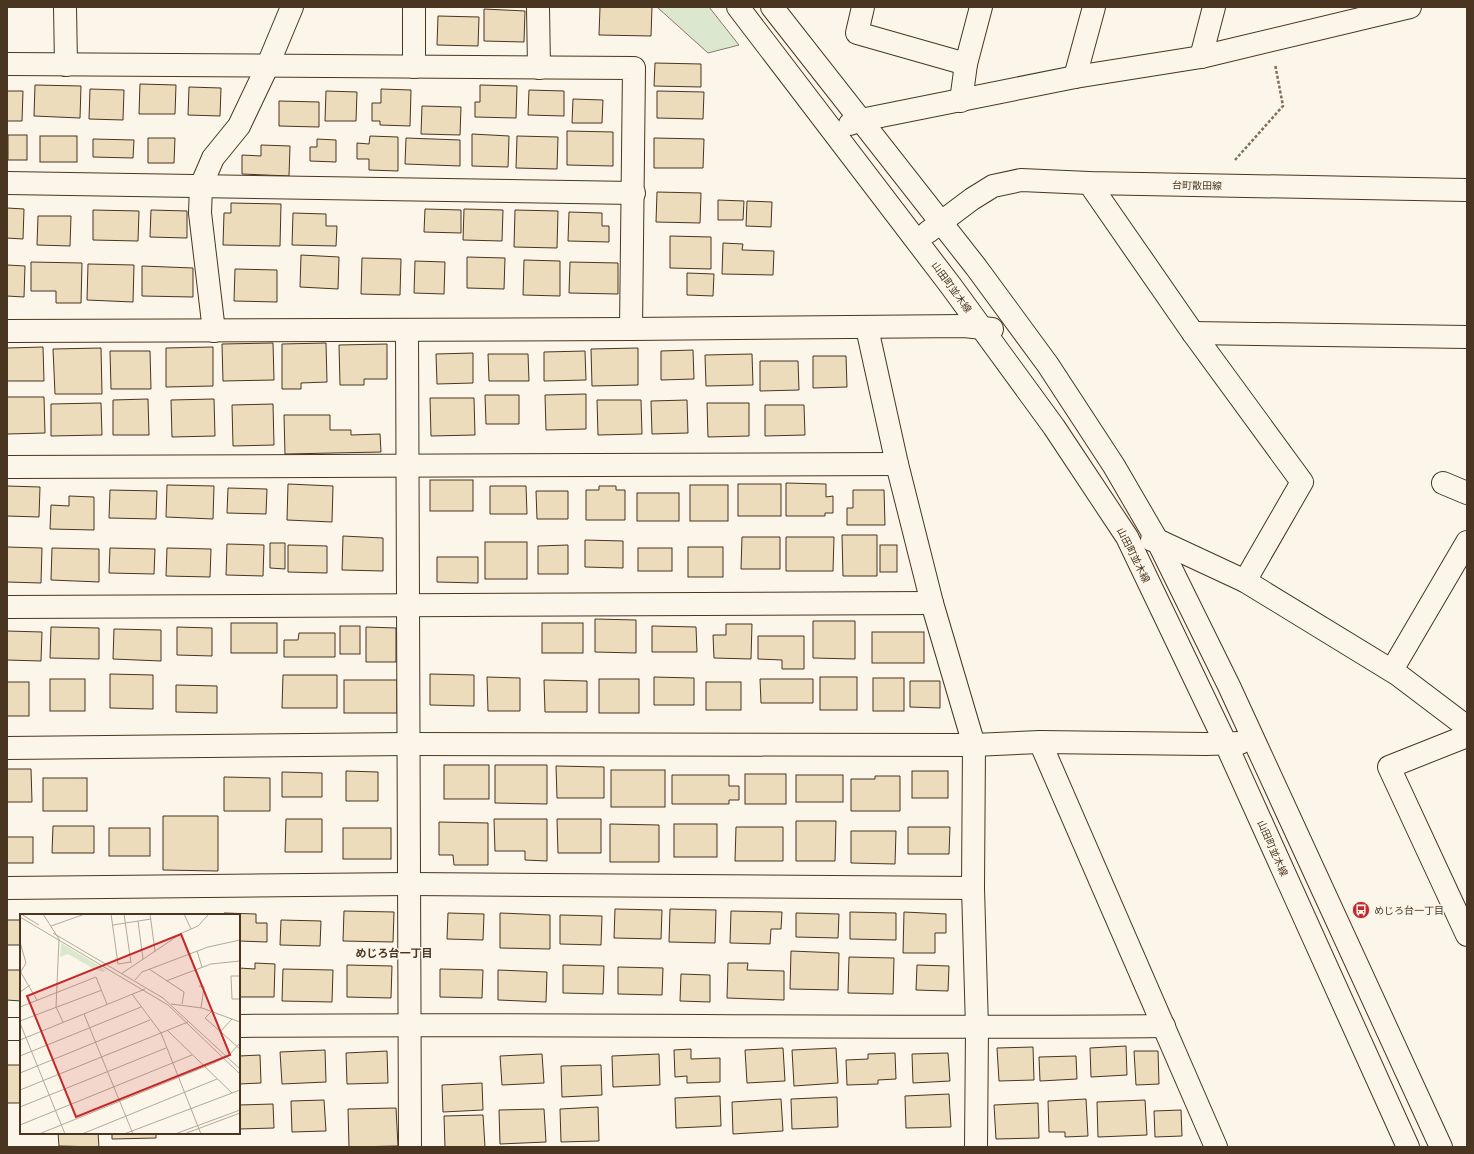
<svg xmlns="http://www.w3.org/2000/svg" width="1474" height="1154" viewBox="0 0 1474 1154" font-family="'Public Sans','Noto Sans JP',sans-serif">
<rect width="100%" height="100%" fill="#fbf6e9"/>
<path fill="#dce7d0" stroke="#887966" d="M657,7h52l30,38 -31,8z"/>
<g fill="#ecdcbc" stroke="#4a3520">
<path d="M600,7h52l-1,29 -52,-1z"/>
<path d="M484,9l41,2 -1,31 -40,-1z"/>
<path d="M438,16l41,1 -1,29 -41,-1z"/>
<path d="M655,63l46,1v23l-47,-1z"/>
<path d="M140,84l36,1 -1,29h-36z"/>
<path d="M35,85l46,1 -1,32 -46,-2z"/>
<path d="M480,85l37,1 -1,32 -41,-1v-15h5z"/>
<path d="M189,87l32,1 -1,28 -32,-1z"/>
<path d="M90,89l34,1 -1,30 -34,-1z"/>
<path d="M381,89l30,1 -1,36 -30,-1v-4h-8v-18h9z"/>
<path d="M529,90l35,1v25l-36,-1z"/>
<path d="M7,91h16l-1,30h-15z"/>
<path d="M326,91l31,1 -1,29h-31z"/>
<path d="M657,91l47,1 -1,27 -46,-1z"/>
<path d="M573,99l30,1 -1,23h-30z"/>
<path d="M279,101l40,1v25l-40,-1z"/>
<path d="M422,106l39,1 -1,28 -39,-1z"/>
<path d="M567,131l46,1v34l-46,-1z"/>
<path d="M472,134l37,2 -1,31 -36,-1z"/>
<rect x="8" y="135" width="19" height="25"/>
<rect x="40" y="136" width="37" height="26"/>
<path d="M370,136l28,1v34l-29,-1v-11h-12v-16l12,1z"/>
<path d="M517,136l41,1 -1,32 -41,-1z"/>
<path d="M148,138h27l-1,25h-26z"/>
<path d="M406,138l54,2v26l-55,-2z"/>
<path d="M654,138l50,1 -1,29h-49z"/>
<path d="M93,139l41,1 -1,18 -40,-1z"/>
<path d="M317,139l19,1v22l-26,-1v-14h7z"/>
<path d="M261,145l29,1 -1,30 -47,-2v-19l19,1z"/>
<path d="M657,192l44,1 -1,30 -44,-1z"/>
<path d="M718,200l26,1 -1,19h-25z"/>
<path d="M747,201l25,1 -1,25 -25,-1z"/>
<path d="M231,203l50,1 -1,42 -57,-1 1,-32h7z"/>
<path d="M7,208l17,1 -1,30 -16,-1z"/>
<path d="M425,209l36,1v23l-37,-1z"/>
<path d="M464,209l39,1 -1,31 -39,-1z"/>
<path d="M93,210l46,1 -1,30 -45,-1z"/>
<path d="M151,210l36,1v27l-37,-1z"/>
<path d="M515,210l43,1 -1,37 -43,-1z"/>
<path d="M569,212l33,1v13h7v16l-41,-1z"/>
<path d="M293,213l33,1v12h11l-1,20 -44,-1z"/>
<path d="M38,216h33l-1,30 -33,-1z"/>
<path d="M670,236l41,1v32l-41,-1z"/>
<path d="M723,243l20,1 -1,6 32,1 -1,24 -51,-1z"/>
<path d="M301,255l38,2 -1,32 -38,-2z"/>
<path d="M467,257l38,1 -1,31 -37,-1z"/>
<path d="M362,258l39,1 -1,36 -39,-1z"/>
<path d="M524,260l36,1v35l-37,-1z"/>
<path d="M415,261l30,1 -1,32 -30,-1z"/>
<path d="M31,262l51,1 -1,40h-25v-12h-25z"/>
<path d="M570,262l48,1v31l-49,-1z"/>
<path d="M88,264l46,1 -1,37 -46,-2z"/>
<path d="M7,265l18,1 -1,31 -17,-1z"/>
<path d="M142,266l51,2v29l-51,-1z"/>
<path d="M235,269l42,1v32l-43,-1z"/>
<path d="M687,273l27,1 -1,22 -26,-1z"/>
<path d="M273,343l1,37 -51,1 -1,-37z"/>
<path d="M326,343l1,39 -26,1v6h-19v-45z"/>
<path d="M387,344v35h-23v6h-24l-1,-40z"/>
<path d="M43,347l1,34h-37v-33z"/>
<path d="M213,347v39l-47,1v-39z"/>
<path d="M101,348l1,46h-47l-2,-45z"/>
<path d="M638,348v37l-46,1 -1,-37z"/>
<path d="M693,350l1,29 -33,1v-29z"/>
<path d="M110,351h40l1,38h-40z"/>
<path d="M585,351l1,29 -42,1v-29z"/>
<path d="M473,353v30l-36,1 -1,-30z"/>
<path d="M488,354h40l1,27h-40z"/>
<path d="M752,354l1,31 -47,1 -1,-31z"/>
<path d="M813,356h33l1,31 -34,1z"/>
<path d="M760,361h38l1,29 -39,1z"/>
<path d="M586,394v35l-40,1 -1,-35z"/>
<path d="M485,395h34v29h-33z"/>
<path d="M7,397h37l1,36 -38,1z"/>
<path d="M430,398h44l1,37 -44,1z"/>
<path d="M148,399l1,36h-36v-35z"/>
<path d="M214,399l1,37 -43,1 -1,-37z"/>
<path d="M597,400h44l1,34 -44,1z"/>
<path d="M687,400l1,33 -36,1 -1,-33z"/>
<path d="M101,403l1,32 -51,1v-32z"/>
<path d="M707,403h42v33l-41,1z"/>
<path d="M273,404l1,41 -41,1 -1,-41z"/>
<path d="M765,405h39l1,30 -40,1z"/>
<path d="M284,415h46v15h21v5l29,-1 1,18 -96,2z"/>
<rect x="430" y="480" width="43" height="31"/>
<path d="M786,483l40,1v13l7,-1v17h-8v3h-39z"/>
<path d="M288,484l45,2 -1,36 -45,-2z"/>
<rect x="738" y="484" width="43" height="32"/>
<path d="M167,485l47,1 -1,33 -47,-2z"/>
<rect x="690" y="485" width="38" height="36"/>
<path d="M7,486l33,1 -1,30 -32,-1z"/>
<path d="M490,486h36l1,28h-37z"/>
<path d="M599,486h17v4h9v30h-39v-30h13z"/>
<path d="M228,488l39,1 -1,25 -39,-1z"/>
<path d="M110,490l47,1 -1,28 -47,-1z"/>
<path d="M853,490h31l1,35h-38v-17h6z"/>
<path d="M536,491h32v28h-31z"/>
<rect x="637" y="493" width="42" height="28"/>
<path d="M69,496l25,1v33l-44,-1 1,-24 18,1z"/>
<path d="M842,535h35v41h-34z"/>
<path d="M343,536l40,2v33l-41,-1z"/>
<path d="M742,537h38v32h-39z"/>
<path d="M786,537h48l-1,34h-47z"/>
<path d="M585,540l38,1v27l-38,-1z"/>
<rect x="485" y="542" width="42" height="37"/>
<path d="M270,543h15v26l-15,-1z"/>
<path d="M227,544l37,1 -1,31 -37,-1z"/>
<path d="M288,545l39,1v27l-39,-1z"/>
<path d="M568,545v29h-30v-28z"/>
<rect x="880" y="545" width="17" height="27"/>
<path d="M7,547l35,1 -1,35 -34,-1z"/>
<rect x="688" y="547" width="35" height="30"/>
<path d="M52,548l47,1v33l-48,-2z"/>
<path d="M110,548l45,1 -1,25 -45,-1z"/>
<path d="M167,548l44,1 -1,28 -44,-1z"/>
<rect x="638" y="548" width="34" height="23"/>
<path d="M437,557h41v26l-41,-1z"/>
<path d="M595,619l41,1v33l-41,-1z"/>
<path d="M813,621h42v38l-42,-1z"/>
<rect x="231" y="623" width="46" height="30"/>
<rect x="542" y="623" width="41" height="30"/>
<path d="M726,624h26l-1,35 -37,-1 -1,-23h13z"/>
<rect x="340" y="626" width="20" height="28"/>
<path d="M652,626l44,1 1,25h-45z"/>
<path d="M51,627l48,1v31l-49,-1z"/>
<path d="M177,627l35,1v28l-35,-1z"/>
<path d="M366,627l30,1v34h-30z"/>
<path d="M114,629l47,1v31l-48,-2z"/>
<path d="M7,631l35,1 -1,29 -34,-1z"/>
<rect x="872" y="632" width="52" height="31"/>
<path d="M299,633h36v24h-51v-17h14z"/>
<path d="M758,636h46v33h-22v-9l-24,-1z"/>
<path d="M110,674l43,1v34l-43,-1z"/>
<path d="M430,674l44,1v31l-44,-1z"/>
<path d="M283,675h54v33h-55z"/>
<path d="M487,677l33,1v33h-32z"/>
<path d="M654,677l40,1v27h-40z"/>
<rect x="820" y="677" width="37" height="33"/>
<rect x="873" y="678" width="31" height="33"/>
<rect x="50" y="679" width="35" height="32"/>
<rect x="599" y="679" width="40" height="34"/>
<path d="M760,679h53v24h-52z"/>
<rect x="344" y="680" width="53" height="33"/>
<path d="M544,680l43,1v31h-42z"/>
<path d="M910,681h30v27l-30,-1z"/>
<rect x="7" y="682" width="22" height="34"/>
<rect x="706" y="682" width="35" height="28"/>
<path d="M176,685l41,1v27l-41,-1z"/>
<rect x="444" y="765" width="45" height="34"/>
<path d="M495,765h52v39l-52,-1z"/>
<path d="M556,766l48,1v31h-47z"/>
<path d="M7,769h24l1,33h-25z"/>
<rect x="611" y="770" width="54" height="37"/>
<path d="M346,771l32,1v29h-32z"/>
<rect x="912" y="771" width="36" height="27"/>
<path d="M282,772l40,1v24h-40z"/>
<rect x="745" y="774" width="41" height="30"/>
<path d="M672,775h57v11h10v14h-10v4h-57z"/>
<rect x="796" y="775" width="47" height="27"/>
<path d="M875,776h25v35h-49v-32h24z"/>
<path d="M224,777l46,1v33h-46z"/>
<rect x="43" y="778" width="44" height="33"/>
<path d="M163,816h55v55l-55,-1z"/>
<path d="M286,819h36v33h-37z"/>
<path d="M494,819h53v42l-22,-1v-9h-30z"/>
<path d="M557,819h44v34h-43z"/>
<path d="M796,821h40l-1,40h-39z"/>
<path d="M439,822l49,1v42h-34l-1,-10h-14z"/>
<path d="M610,824l49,1v37h-49z"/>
<rect x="674" y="824" width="43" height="33"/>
<path d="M53,826h41v27h-42z"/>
<path d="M736,827h47v34h-48z"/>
<path d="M908,827h42l-1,27h-41z"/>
<rect x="109" y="828" width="41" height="28"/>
<rect x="343" y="828" width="48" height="31"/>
<path d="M851,831h45l-1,33 -44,-1z"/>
<rect x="7" y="837" width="26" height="26"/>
<path d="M615,909l47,1 -1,29 -47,-1z"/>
<path d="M670,909l46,1 -1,33 -46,-1z"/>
<path d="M344,911l50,1 -1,30 -50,-1z"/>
<path d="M731,911l51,1 -1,17h-10l-1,15 -40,-1z"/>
<path d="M850,912l46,1v27l-46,-1z"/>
<path d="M904,912l42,2v19h-11v20h-32z"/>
<path d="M224,913l32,1v9h11v19l-28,-1v-26h-15z"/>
<path d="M448,913l36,1 -1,26 -36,-1z"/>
<path d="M500,913l50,2v34l-50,-1z"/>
<path d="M796,913l43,1 -1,24 -42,-1z"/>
<path d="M560,915l42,1 -1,29 -41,-1z"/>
<rect x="7" y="920" width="14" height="25"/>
<path d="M281,920l40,1 -1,25 -40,-1z"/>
<path d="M791,951l48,2 -1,37 -48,-1z"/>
<path d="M849,957l45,1 -1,36 -45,-1z"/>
<path d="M255,963l20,1 -1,33h-35v-29l16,1z"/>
<path d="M728,963h20l-1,7 37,1v29l-57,-2z"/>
<path d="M347,965l45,1 -1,32 -44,-1z"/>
<path d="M563,965l41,1 -1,28 -40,-1z"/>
<path d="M917,965l32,1 -1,25 -32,-1z"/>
<path d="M618,967l45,1 -1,27 -44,-1z"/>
<path d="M283,969l50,1 -1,32 -50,-1z"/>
<path d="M440,969l43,1 -1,28 -42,-1z"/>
<path d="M7,970h14v31l-14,-1z"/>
<path d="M498,970l49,2 -1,30 -48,-2z"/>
<path d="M681,974l29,1v27l-30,-1z"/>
<path d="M1126,1046l1,29 -36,2 -1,-29z"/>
<path d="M1033,1047l1,33 -35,1 -2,-33z"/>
<path d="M783,1048l2,33 -38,2 -2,-33z"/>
<path d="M836,1048l2,35 -44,3 -2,-36z"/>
<path d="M691,1049v10l29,-1v24l-33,1v-7l-12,1 -1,-27z"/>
<path d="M325,1050l1,32 -44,2 -2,-32z"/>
<path d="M387,1051l1,32 -41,1 -1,-31z"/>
<path d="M1134,1051h24l1,33 -23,1z"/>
<path d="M895,1053l1,26 -18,1v4l-31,1 -1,-25 22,-1v-5z"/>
<path d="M948,1053l2,28 -37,2 -1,-29z"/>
<path d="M542,1054l2,29 -42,2 -2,-29z"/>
<path d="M659,1054l1,31 -47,2 -1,-31z"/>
<path d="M260,1055l1,28 -22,1v-28z"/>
<path d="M1076,1056l1,23 -37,2 -1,-24z"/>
<rect x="7" y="1065" width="14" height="38"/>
<path d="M601,1065l1,30 -40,2 -1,-31z"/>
<path d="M482,1083l1,27 -40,2 -1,-27z"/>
<path d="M949,1094l2,33 -45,1 -1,-32z"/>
<path d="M720,1096l1,30 -45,2 -1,-30z"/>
<path d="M837,1097l1,30 -46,2 -1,-30z"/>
<path d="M781,1099l2,32 -50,3 -1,-32z"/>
<path d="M1086,1099l2,37 -23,1v-5h-16l-1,-31z"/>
<path d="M324,1100l2,31 -34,1 -1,-31z"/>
<path d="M1145,1100l2,35 -49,2 -1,-35z"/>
<path d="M1038,1103l1,35 -43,1 -2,-34z"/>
<path d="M273,1104l1,24 -35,1v-24z"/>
<path d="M598,1107l1,34 -38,1 -1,-33z"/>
<path d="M396,1108l2,38 -49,1 -1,-38z"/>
<path d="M544,1109l2,33 -46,2 -1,-34z"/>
<path d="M1181,1110l1,26 -27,1 -1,-26z"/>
<path d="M483,1115l2,32h-40l-1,-31z"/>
<path d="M58,1133h40l1,14 -40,-1z"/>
<path d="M112,1133h44v5l-44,1z"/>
</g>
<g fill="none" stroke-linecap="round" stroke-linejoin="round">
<defs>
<g id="minor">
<path d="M65,7l1,58"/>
<path d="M414,7v60"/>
<path d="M538,7l1,61"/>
<path d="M738,7l213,279 103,141 73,110 99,207 182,403"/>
<path d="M772,7l204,260 72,98 66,101 43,74 72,146 212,461"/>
<path d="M863,7l-6,26 109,31"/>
<path d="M1201,57l13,-50"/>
<path d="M7,64l627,4 -3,261"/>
<path d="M1075,77l19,-70"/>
<path d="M961,101l5,-37 15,-57"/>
<path d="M850,124l11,-4 214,-43 126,-20 209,-50"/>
<path d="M7,183l627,10"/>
<path d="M1089,183l104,150 109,149 -57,99"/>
<path d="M928,232l44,-33 21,-13 28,-6 68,3 378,7"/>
<path d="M867,328l30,136 35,139 42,142 -1,143 4,140 -1,119"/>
<path d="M407,330l3,817"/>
<path d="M7,331l624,-2 333,-3 28,3"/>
<path d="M214,331l-14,-118 1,-27 12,-28 26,-32 28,-59 25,-60"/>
<path d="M1193,333l274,4"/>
<path d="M7,467l890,-3"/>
<path d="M1443,483l24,10"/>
<path d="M1152,540h5l88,41 152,93 70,53"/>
<path d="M7,607l925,-4"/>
<path d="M1392,670l75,-128"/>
<path d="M1467,736l-78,31 78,168"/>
<path d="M1040,742l176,405"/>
<path d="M7,748l402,-4 565,1 66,-3 166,2 34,-1"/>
<path d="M7,888l402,-4 564,4"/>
<path d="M239,1026c308,-3 617,3 925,0"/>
<path d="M7,1029h14"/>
</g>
</defs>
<use href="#minor" stroke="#4a3520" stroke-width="24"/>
<path stroke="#7f6f5c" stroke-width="2.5" stroke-dasharray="3 2" stroke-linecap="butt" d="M1235,160l48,-54 -8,-42"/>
<use href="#minor" stroke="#fbf6e9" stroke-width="22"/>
</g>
<defs>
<symbol id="bus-disc" viewBox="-11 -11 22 22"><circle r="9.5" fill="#c62828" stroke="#fbf6e9"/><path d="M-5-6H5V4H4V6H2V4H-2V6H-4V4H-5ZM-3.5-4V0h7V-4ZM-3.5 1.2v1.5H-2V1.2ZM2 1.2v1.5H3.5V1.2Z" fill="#fff"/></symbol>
</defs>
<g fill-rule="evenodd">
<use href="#bus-disc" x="1351" y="900" width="20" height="20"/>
</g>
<g text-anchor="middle" stroke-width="3" stroke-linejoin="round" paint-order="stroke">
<g font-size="10" fill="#4a3520" stroke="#fbf6e9">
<text transform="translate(1197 185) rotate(1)" y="4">台町散田線</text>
<text transform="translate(952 287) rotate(54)" y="4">山田町並木線</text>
<text transform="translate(1134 555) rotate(63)" y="4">山田町並木線</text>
<text transform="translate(1273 848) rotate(66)" y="4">山田町並木線</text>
</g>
<g font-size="10" fill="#4a3520" stroke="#fbf6e9" text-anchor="start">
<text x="1374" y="914">めじろ台一丁目</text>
</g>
<g font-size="11" font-weight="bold" fill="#4a3520" stroke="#fbf6e9">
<text x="394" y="957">めじろ台一丁目</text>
</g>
</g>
<g transform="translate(20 914)">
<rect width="220" height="220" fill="#fbf6e9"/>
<path d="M41,29l45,27 -3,2 -11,-4 -24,-14 -8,3z" fill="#dce7d0"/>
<path fill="none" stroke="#b4a999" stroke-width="1" d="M1,0l18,11M23,0l16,25 -3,68 7,15M91,0l7,50 13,-2M104,0l7,49M130,0l5,37M164,0l7,15M0,3l148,88 72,69M118,7l5,38M93,11l38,-6M31,12l34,-12M33,19l110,65 77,71M0,28l6,21 -6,10M177,37l5,16M129,55l35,23 -2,12M0,57l17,29M101,60l61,-41 16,-7 11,-12M220,62h-9l1,23h8M115,66l7,-8 66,-25 32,-7M146,67l45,-17 29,-3M179,72l5,1 -3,21M0,78l10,-7M112,80l29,39 40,101M151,90l31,4 38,14M0,93l76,-30 11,27M192,97l-7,7 35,31M64,100l49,120M0,107l82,-31M0,109l45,111M147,116l65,63M200,118l12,-13M0,126l125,-51M0,142l121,-49M0,159l130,-53M0,176l168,-68M0,193l146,-59M0,211l172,-70M19,220l175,-71 14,-7 12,-13M62,220l135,-55M104,220l116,-44M155,220l65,-24M164,220l56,-21"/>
<path fill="#c62828" fill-opacity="0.15" stroke="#c62828" stroke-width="2" d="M161,20l49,121 -154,62 -49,-121z"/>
<rect width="220" height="220" fill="none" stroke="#4a3520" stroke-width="2"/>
</g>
<rect width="1474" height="1154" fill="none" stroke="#4a3520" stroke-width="16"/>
</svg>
